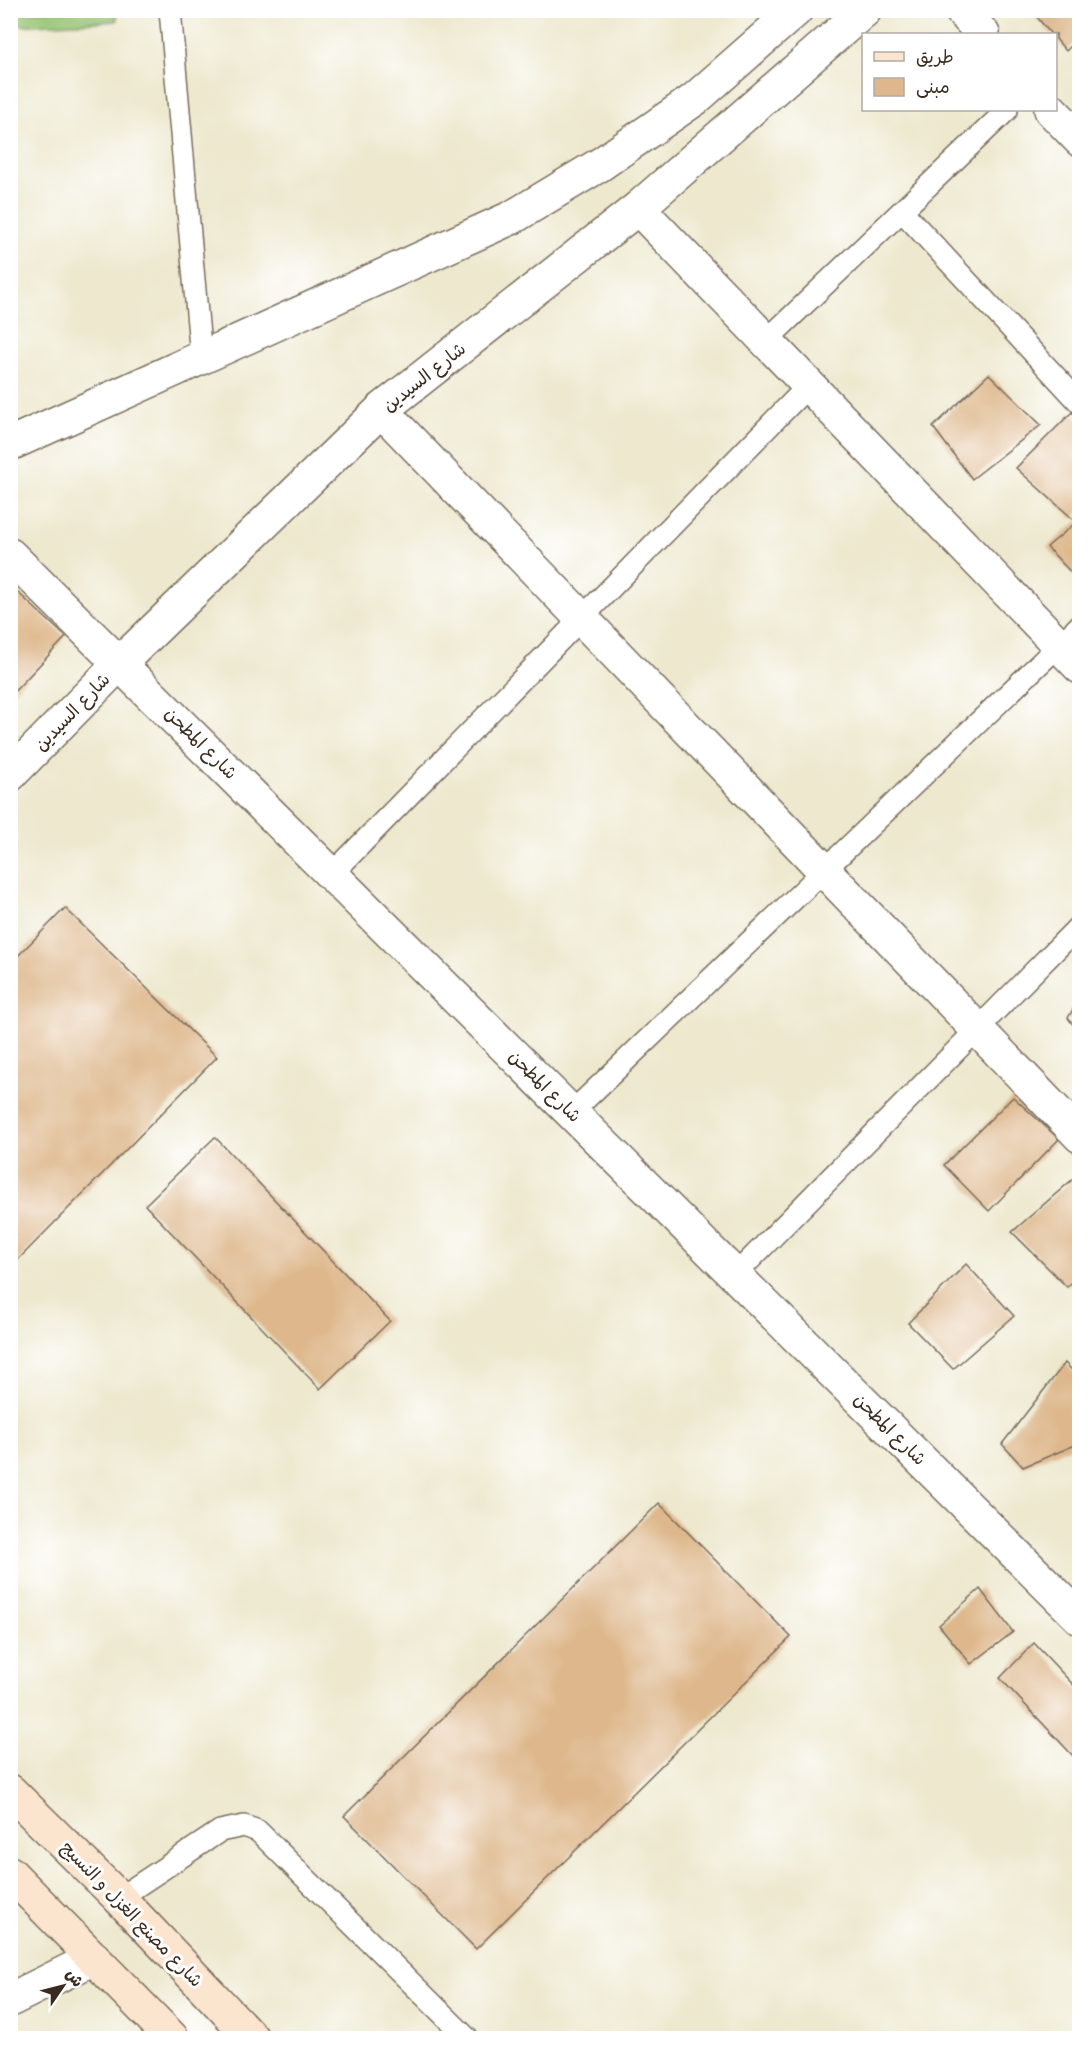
<svg xmlns="http://www.w3.org/2000/svg" width="1090" height="2049" viewBox="0 0 1090 2049" font-family="'Balsamiq Sans','Playpen Sans Arabic',sans-serif">
<rect width="100%" height="100%" fill="#fff"/>
<filter id="ink" filterUnits="userSpaceOnUse"><feTurbulence type="fractalNoise" baseFrequency=".0167" numOctaves="2"/><feDisplacementMap in="SourceGraphic" scale="12" xChannelSelector="R" yChannelSelector="G"/><feConvolveMatrix kernelMatrix="1 2 1 2 8 2 1 2 1" color-interpolation-filters="sRGB"/></filter>
<filter id="wash" filterUnits="userSpaceOnUse"><feTurbulence type="fractalNoise" baseFrequency=".008" numOctaves="4" result="noise"/><feDisplacementMap in="SourceGraphic" scale="24" xChannelSelector="R" yChannelSelector="G"/><feGaussianBlur stdDeviation="1.35" result="paint"/><feColorMatrix in="noise" values="0 0 0 0 0 0 0 0 0 0 0 0 0 0 0 0 0 1.4 0 .05"/><feComposite in="paint" operator="in"/></filter>
<g filter="url(#wash)">
<rect width="100%" height="100%" fill="#ede8ce"/>
<path fill="#96c472" stroke="#687748" stroke-width="1.5" d="M10,11h107v10l-106,5z"/>
<g id="blocks">
<g fill="#deb88c">
<path d="M1031,10h49v27l-14,14 -10,-12v-5h-5z"/>
<path d="M989,374l52,51 -69,54 -39,-52z"/>
<path d="M1072,412l8,8v91l-7,8 -57,-51z"/>
<path d="M1080,519v63l-33,-35z"/>
<path d="M10,585l56,52 -56,59z"/>
<path d="M65,908l152,149 -207,211v-304z"/>
<path d="M1080,997v37l-12,-16z"/>
<path d="M1013,1097l46,42 -70,72 -45,-46z"/>
<path d="M215,1137l175,184 -70,68 -175,-184z"/>
<path d="M1080,1173v102l-13,12 -55,-55z"/>
<path d="M966,1264l48,52 -61,53 -45,-46z"/>
<path d="M1065,1363l15,15v65l-57,24 -21,-23z"/>
<path d="M659,1503l132,134 -315,312 -132,-133z"/>
<path d="M980,1589l33,43 -42,32 -32,-39z"/>
<path d="M1034,1643l46,49v66l-3,2 -77,-82z"/>
</g>
</g>
</g>
<g filter="url(#ink)">
<use href="#blocks" fill-opacity="0" stroke="#796c5c" stroke-width="1.5"/>
<g fill="none" stroke-linecap="round" stroke-linejoin="round">
<defs>
<g id="service">
<path d="M170,10l31,348"/>
<path d="M902,211l178,192"/>
<path d="M766,341l241,-231"/>
<path d="M332,874l477,-489"/>
<path d="M572,1112l508,-487"/>
<path d="M735,1275l345,-350"/>
<path d="M119,1898l101,-67 24,-5 14,5 209,207"/>
</g>
<g id="minor">
<path d="M961,10l22,24"/>
<path d="M1051,110l29,30"/>
<path d="M638,208l442,459"/>
<path d="M381,410l699,726"/>
<path d="M10,444l503,-227 88,-53 94,-65 101,-89"/>
<path d="M10,555l1070,1063"/>
<path d="M10,775l110,-112 261,-253 257,-202 227,-198"/>
<path d="M10,2000l84,-42"/>
</g>
<g id="secondary">
<path d="M10,1791l109,107 133,140"/>
<path d="M10,1873l162,165"/>
</g>
</defs>
<use href="#service" stroke="#796c5c" stroke-width="24"/>
<use href="#minor" stroke="#796c5c" stroke-width="36"/>
<use href="#secondary" stroke="#796c5c" stroke-width="36"/>
<use href="#service" stroke="#fff" stroke-width="21"/>
<use href="#minor" stroke="#fff" stroke-width="33"/>
<use href="#secondary" stroke="#fbe5cf" stroke-width="33"/>
</g>
</g>
<g text-anchor="middle" stroke-width="6" stroke-linejoin="round" paint-order="stroke">
<g font-size="18" fill="#3b2a1e" stroke="#fff">
<text transform="translate(424 377) rotate(-38)" y="6">شارع السيدين</text>
<text transform="translate(72 712) rotate(-46)" y="6">شارع السيدين</text>
<text transform="translate(201 743) rotate(45)" y="6">شارع المطحن</text>
<text transform="translate(545 1086) rotate(45)" y="6">شارع المطحن</text>
<text transform="translate(890 1429) rotate(45)" y="6">شارع المطحن</text>
<text transform="translate(132 1914) rotate(46)" y="6">شارع مصنع الغزل و النسيج</text>
</g>
</g>
<rect width="1090" height="2049" fill="none" stroke="#fff" stroke-width="36"/>
<rect x="862" y="33" width="195" height="78" fill="#ffffff" stroke="#b1aaa5" stroke-width="1.5"/>
<rect x="874" y="52" width="30" height="9" fill="#fbe5cf" stroke="#b1aaa5" stroke-width="1.5"/>
<text x="916" y="63" font-size="18" fill="#3b2a1e">طريق</text>
<rect x="874" y="78" width="30" height="18" fill="#deb88c" stroke="#b1aaa5" stroke-width="1.5"/>
<text x="916" y="93" font-size="18" fill="#3b2a1e">مبنى</text>
<g transform="translate(63 1986) rotate(55)" stroke="#ffffff" stroke-width="4.5" paint-order="stroke">
<path d="M0-4.5L10 22L0 15L-10 22Z" fill="#3b2a1e"/>
<text y="-9" font-size="16" font-weight="bold" text-anchor="middle" fill="#3b2a1e">ش</text>
</g>
</svg>
